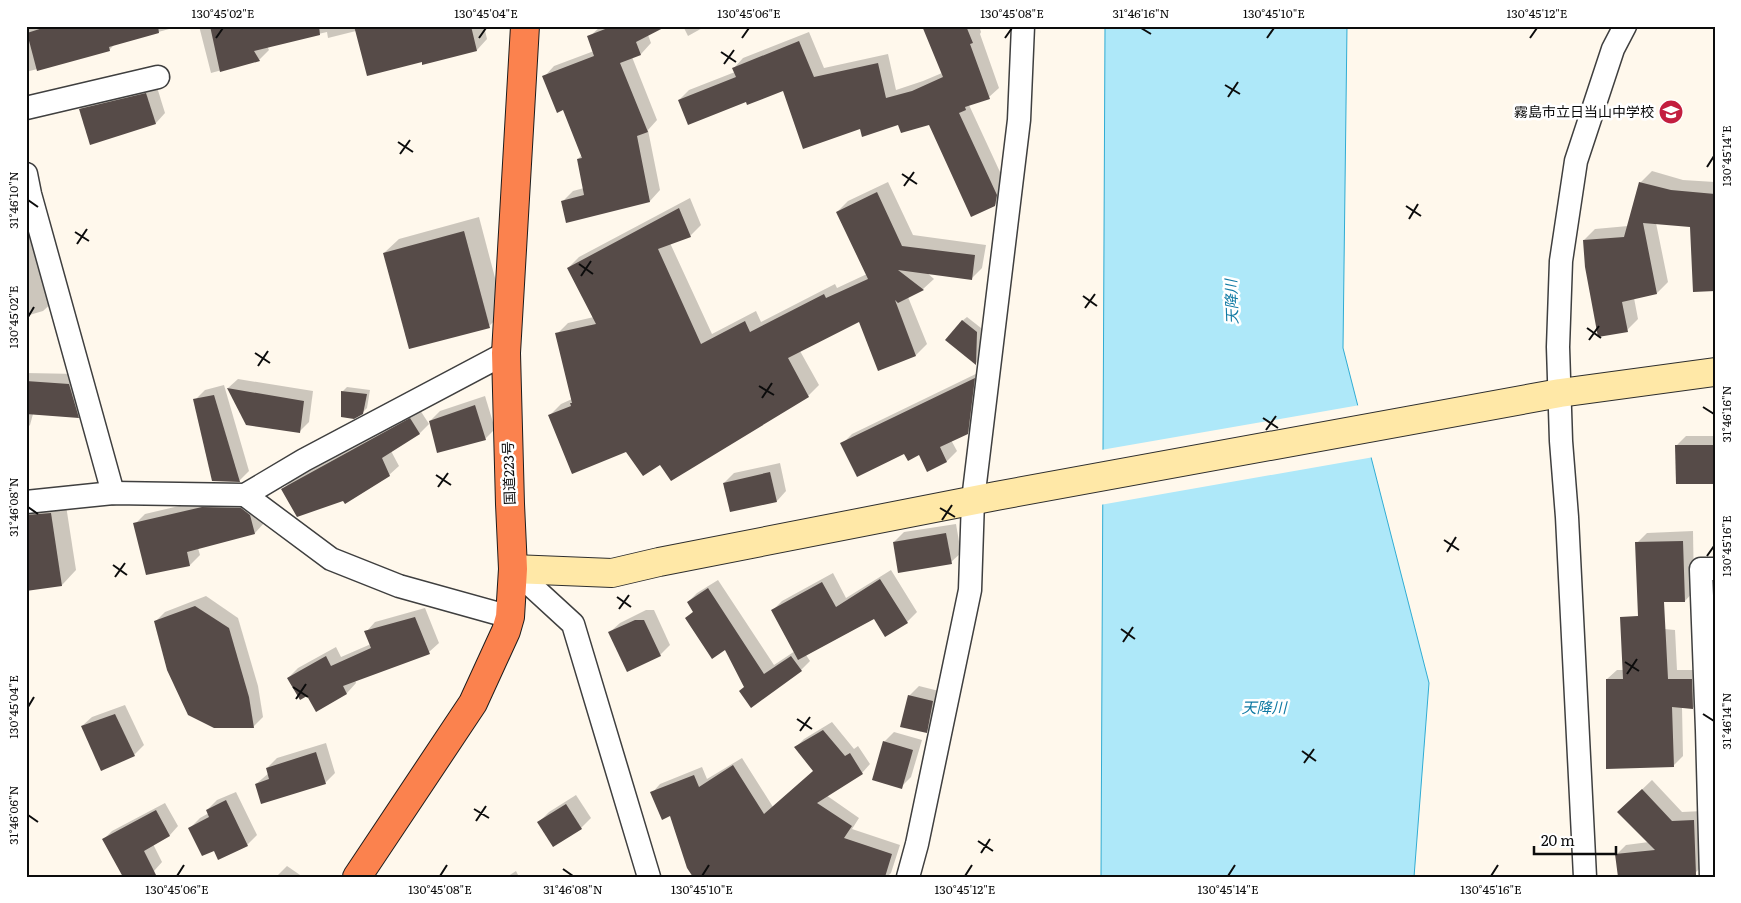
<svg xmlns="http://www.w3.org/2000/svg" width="1741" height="903" viewBox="0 0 1741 903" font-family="Literata,'Noto Sans JP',serif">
<rect width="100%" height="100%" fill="#fff8ec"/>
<path fill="#aee8f9" stroke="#31acd3" d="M1105,26h242l-4,322 86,335 -15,194h-313z"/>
<path fill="#fff8ec" d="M1360,405l14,52 -274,48 1,-55z"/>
<g fill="#0003">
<path d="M26,26h154l-65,18 -6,6 -83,22z"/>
<path d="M199,26h285l3,13 -10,11 -54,14 -1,-3 -66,-30 -28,7 -1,-6 -60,14 2,4 -10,10 -48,13z"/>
<path d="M601,26h64l-17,9 3,8 -10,11 -9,3 25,63 -9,10 12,60 -10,11 -88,1 11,-11 11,-3 -6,-29 4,-4 -18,-46 -20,-32 10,-11 40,-15 -6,-13z"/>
<path d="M683,26h23l-18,10z"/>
<path d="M924,26h55l2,6 -1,2 19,54 -10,9 -20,8 37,80 -1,10 -10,10 -65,-81h-31l-39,4 -76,-39 -37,12 -68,-1 10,-10 46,-18 -1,-4 9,-10 66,-26 15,36 64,-14 8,36 27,-9 19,-8z"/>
<path d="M156,84l9,29 -9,10 -76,-14 10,-9z"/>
<path d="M1652,171l31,9 32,2v108l-24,-64 -35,-3 12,59 -11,11 -23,5 4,21 -11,11 -43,-90 11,-11 33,-3 12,-43z"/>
<path d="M888,182l25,53 73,10 -4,23 -11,11 -45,-7 8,7 -11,10 -15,8 19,47 -11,11 -37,14 -19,-49 -60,31 19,34 -11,11 -148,67 -34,-13 -76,-35 11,-11 11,-5 -15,-65 11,-11 26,-6 -26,-49 11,-11 111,-59 11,27 -11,11 -20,7 42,91 44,-23 5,11 74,-38 2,4 30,-14 -30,-62 11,-11z"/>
<path d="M479,217l25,95 -15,14 -105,-73 15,-14z"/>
<path d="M26,224l11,38 17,39 -11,10 -17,5z"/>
<path d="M967,317l14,11 -1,31 -4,4 -14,-42z"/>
<path d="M984,370l-7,53 -10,10 -16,7 6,11 -10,10 -19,9 -8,-17 -78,-9 10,-10z"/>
<path d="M26,373l53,1 9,33 -10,10 -45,-3 -3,11 -4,4z"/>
<path d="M238,379l75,12 -4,31 -10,10 -71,-44z"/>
<path d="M224,385l25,86 -10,10 -44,-81 10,-10z"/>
<path d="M347,387l23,3 -3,18 -5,5 -20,-21z"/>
<path d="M485,396l10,33 -10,10 -55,-18 10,-10z"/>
<path d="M420,410l9,14 -9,9 -29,18 8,15 -10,9 -43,27 -2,-3 -61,-10 9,-9z"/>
<path d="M1686,436h29v47l-39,-37z"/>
<path d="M780,463l6,28 -9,10 -53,-18 10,-10z"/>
<path d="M26,496l39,3 11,71 -14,15 -36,5z"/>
<path d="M213,498l38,1 13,24 -9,10 -57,15 2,7 -10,10 -43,8 -12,-49 10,-10z"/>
<path d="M956,524l5,29 -10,9 -57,-20 10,-10z"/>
<path d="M1693,531l1,60 -9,10 -48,-58 10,-10z"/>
<path d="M891,570l26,42 -10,10 -32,-4 -69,37 4,6 -9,9 -56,16 -19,-37 -40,-31 8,-7 -6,-9 9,-9 21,-13 56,85 21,-14 -23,-40 10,-10 51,-28 13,25z"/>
<path d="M206,596l32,22 20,68 5,31 -10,10 -98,-105 10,-10z"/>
<path d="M425,608l14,35 -10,9 -74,28 1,3 -9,10 -39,1 -20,-16 10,-10 38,-21 5,10 30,-13 -5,-12 9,-10z"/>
<path d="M646,610h8l16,35 -10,10 -50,-23 10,-9z"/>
<path d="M1632,626l43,4 2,40h24l1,28 -9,10 -11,-1 1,49 -10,10 -66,-87 10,-9h7z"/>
<path d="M919,686l24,6 -7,30 -10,10 -17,-36z"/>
<path d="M125,705l19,40 -10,10 -52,-29 10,-9z"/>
<path d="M832,722l22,27 4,-3 12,18 -8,9 -36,22 33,23 -7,11 48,16 -9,28 -4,4h-19l-197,-62 -19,-22 8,-9 42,-17 5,12 35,-21 31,49 41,-36 -18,-24 8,-8z"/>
<path d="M894,732l28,8 -11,37 -10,10 -17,-45z"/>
<path d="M326,743l9,30 -10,10 -69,1 13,-11 -2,-5 10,-10z"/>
<path d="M1652,780l30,32 21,-1 1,53 -10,10 -77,-20 9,-9 23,-3 -20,-40z"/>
<path d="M236,792l21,43 -10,10 -33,4 -24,-21 10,-10 9,-5 -2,-3 10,-10z"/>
<path d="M576,795l15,23 -10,10 -42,-6 10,-10z"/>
<path d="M165,803l13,23 -8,9 -17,9 9,18 -8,9 -11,6 -39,-38 8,-8z"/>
<path d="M287,866l16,11h-27z"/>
<path d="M516,871l3,6h-12z"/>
</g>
<g fill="#564b48">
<path d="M49,26h109l1,7 -50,14 1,4 -73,20 -10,-38z"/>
<path d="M210,26h109l1,9 -66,16 6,10 -40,11z"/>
<path d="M354,26h117l6,25 -55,14v-3l-55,14z"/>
<path d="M613,26h54l-31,16 5,13 -21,8 28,69 -11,4 13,66 -84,21 -5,-22 23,-6 -7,-36 5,-1 -19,-48 -6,3 -15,-37 52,-20 -7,-20z"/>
<path d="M922,26h44l7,17 -3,1 20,55 -25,8 1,3 -7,3 38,82 -2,11 -24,11 -42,-92 -28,8 -3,-8 -36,12 -2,-8 -57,20 -20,-58 -36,14 -1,-3 -58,23 -10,-25 58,-23 -4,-9 67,-27 15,36 64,-14 8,35 26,-7 31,-14z"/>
<path d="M146,93l10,31 -66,21 -11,-36z"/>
<path d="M1639,182l32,8 44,4v97l-22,1 -3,-65 -47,-4 14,71 -35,8 6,30 -30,5 -13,-70 -2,-27 41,-3z"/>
<path d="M877,192l25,54 73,9 -3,25 -74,-10 26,20 -26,13 -3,-3 21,56 -38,15 -19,-49 -71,36 21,39 -138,84 -11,-16 -17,11 -17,-24 -54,22 -24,-59 23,-9 -1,-3h2l-17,-70 41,-9 -29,-56 112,-60 12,29 -33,12 43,95 44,-23 5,11 74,-38 2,4 42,-19 -32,-67z"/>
<path d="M464,231l26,97 -81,21 -26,-96z"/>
<path d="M962,320l15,12 -1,33 -31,-25z"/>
<path d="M975,378l-7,56 -28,13 7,15 -20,10 -8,-17 -11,6 -4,-7 -47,23 -17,-34z"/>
<path d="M26,381l43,3 10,34 -53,-4z"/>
<path d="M227,388l77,13 -4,32 -54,-8z"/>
<path d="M341,391l26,3 -4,20 -9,5 -13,-2z"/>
<path d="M214,395l26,87 -28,-1 -19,-82z"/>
<path d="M475,405l11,35 -49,13 -8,-32z"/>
<path d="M410,418l10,16 -38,24 8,18 -45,28 -2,-3 -46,16 -16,-28z"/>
<path d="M1675,445h39l1,39h-39z"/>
<path d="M770,472l7,30 -47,10 -7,-29z"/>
<path d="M202,507l39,1 9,7 5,19 -68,18 3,14 -44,9 -13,-52z"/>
<path d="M51,513l11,73 -36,5v-76z"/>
<path d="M946,533l6,31 -54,9 -5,-31z"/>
<path d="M1683,541l2,61h-21l4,77h24l1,30 -21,-2 2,60 -68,2v-90h17l-3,-62 18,-1 -3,-74z"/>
<path d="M880,579l28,44 -23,14 -11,-18 -76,41 -27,-50 51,-28 14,25z"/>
<path d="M708,588l56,86 27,-18 11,15 -51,37 -12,-17 5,-4 -19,-37 -13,9 -27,-41 8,-6 -6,-10z"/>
<path d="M195,606l34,22 20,69 5,31h-40l-26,-13 -21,-45 -13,-49z"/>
<path d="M415,617l15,37 -87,32 4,8 -31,18 -9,-16 -7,4 -13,-22 39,-22 5,10 40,-18 -7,-17z"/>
<path d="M635,620h9l17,36 -34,16 -19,-40z"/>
<path d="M908,695l25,6 -6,32 -27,-6z"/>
<path d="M115,714l20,42 -34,15 -20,-45z"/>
<path d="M823,730l22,26 5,-3 13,21 -46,29 35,23 -8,12 48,16 -7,23h-192l-6,-9 -17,-52 -8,4 -12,-28 44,-17 5,12 34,-22 31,49 49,-43 -19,-24z"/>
<path d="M883,741l30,9 -11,39 -30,-9z"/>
<path d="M316,752l10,32 -65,20 -6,-20 14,-5 -3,-11z"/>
<path d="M1642,789l30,32 22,-1 2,55 -19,2h-59l-3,-23 40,-4 -38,-38z"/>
<path d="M226,800l22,46 -30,14 -4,-9 -12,5 -14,-28 21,-11 -3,-7z"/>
<path d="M566,804l16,25 -29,18 -16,-25z"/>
<path d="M156,810l14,26 -26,15 13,26h-34l-21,-38z"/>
</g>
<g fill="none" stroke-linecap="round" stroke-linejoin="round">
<defs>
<g id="street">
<path d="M26,108l132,-31"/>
<path d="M26,174l4,20 83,299"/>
<path d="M245,495l86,64 68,27 111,31"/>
<path d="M26,502l87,-9 132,2 59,-35 202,-107"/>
<path d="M513,569l60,55 76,253"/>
<path d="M908,877l9,-33 53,-254 3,-90 46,-380 4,-94"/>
<path d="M1585,877l-18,-360 -6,-76 -3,-94 3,-86 15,-100 37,-112 12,-23"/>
<path d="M1711,877l-4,-147 -6,-161h14"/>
</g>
<path id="secondary" d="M513,569l99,4 47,-11 337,-66 564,-103 155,-21"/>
<path id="highway" d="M357,877l116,-174 33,-72 4,-14 3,-48 -3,-65 -4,-151 19,-327"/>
</defs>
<use href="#street" stroke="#3f3f3f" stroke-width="25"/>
<use href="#secondary" stroke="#2e2e2e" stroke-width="30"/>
<use href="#highway" stroke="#1d1d1d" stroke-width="30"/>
<use href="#street" stroke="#fff" stroke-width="22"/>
<use href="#secondary" stroke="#ffe8a7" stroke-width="28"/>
<use href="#highway" stroke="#fb824e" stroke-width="28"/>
</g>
<path fill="none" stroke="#0c0c0c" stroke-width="2" d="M1141,28l10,6M216,38l7,-10M479,38l7,-10M742,38l7,-10M1005,38l7,-10M1267,38l7,-10M1530,38l7,-10M721,52l15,10M724,64l10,-14M1225,85l15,9M1228,97l10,-15M398,142l15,10M400,154l10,-14M1707,167l7,-11M902,174l15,10M904,186l10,-14M28,200l10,7M1406,206l15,10M1409,219l9,-15M75,232l14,9M77,244l10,-15M579,264l14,10M581,276l10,-15M1083,296l14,10M1085,308l10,-14M28,317l6,-10M1587,328l14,10M1589,340l10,-14M255,353l15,10M258,366l10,-15M759,386l15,9M762,398l10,-15M1703,407l11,7M1263,418l15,10M1266,430l10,-14M436,475l15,10M438,487l10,-14M28,507l10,7M940,508l15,9M942,520l10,-15M1444,540l15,10M1447,552l9,-15M1707,556l7,-10M113,565l14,10M115,577l10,-14M617,597l14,10M619,609l10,-14M1121,629l14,10M1123,642l10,-15M1625,662l14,9M1627,674l10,-15M293,687l15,10M296,699l10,-15M28,707l6,-10M1703,714l11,7M797,719l15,10M800,731l10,-14M1302,751l14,10M1304,763l10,-14M474,809l15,9M28,815l10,7M476,821l10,-15M978,841l15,10M981,853l9,-14M563,869l10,7M177,876l7,-11M440,876l7,-11M702,876l7,-11M965,876l7,-11M1228,876l7,-11M1491,876l7,-11"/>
<defs>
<symbol id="school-disc" viewBox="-11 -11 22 22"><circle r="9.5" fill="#c31e3f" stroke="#fff"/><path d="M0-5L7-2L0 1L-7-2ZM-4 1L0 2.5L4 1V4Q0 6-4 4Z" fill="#fff"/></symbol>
</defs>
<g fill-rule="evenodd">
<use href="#school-disc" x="1657" y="98" width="28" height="28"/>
</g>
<g text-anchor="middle" stroke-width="5" stroke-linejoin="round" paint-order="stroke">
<g font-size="14" fill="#0c0c0c" stroke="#fff" text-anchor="end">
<text x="1654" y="117">霧島市立日当山中学校</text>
</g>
<g font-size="14" fill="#0c0c0c" stroke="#fff">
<text transform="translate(509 473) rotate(-92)" y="5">国道223号</text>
</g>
<g font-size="15" font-style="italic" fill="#107aa4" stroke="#fff">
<text transform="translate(1232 302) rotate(-92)" y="5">天降川</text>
<text x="1264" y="713">天降川</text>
</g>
</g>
<rect width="1741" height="903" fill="none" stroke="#ffffff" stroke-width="55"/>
<path d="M1534 846v8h82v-8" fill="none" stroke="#0c0c0c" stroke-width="2.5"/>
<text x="1541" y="846" font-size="15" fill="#0c0c0c" stroke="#ffffff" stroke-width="4" paint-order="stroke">20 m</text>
<rect x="28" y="28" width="1686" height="848" fill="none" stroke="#0c0c0c" stroke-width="2"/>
<g font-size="12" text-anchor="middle" fill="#0c0c0c">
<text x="223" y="18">130°45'02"E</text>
<text x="486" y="18">130°45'04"E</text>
<text x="749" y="18">130°45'06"E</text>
<text x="1012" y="18">130°45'08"E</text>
<text x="1141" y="18">31°46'16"N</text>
<text x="1274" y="18">130°45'10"E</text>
<text x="1537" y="18">130°45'12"E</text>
<text transform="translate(1727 156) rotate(-90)" y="4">130°45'14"E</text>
<text transform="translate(14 200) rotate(-90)" y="4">31°46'10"N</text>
<text transform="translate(14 317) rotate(-90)" y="4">130°45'02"E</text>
<text transform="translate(1727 414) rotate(-90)" y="4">31°46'16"N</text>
<text transform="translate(14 507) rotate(-90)" y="4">31°46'08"N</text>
<text transform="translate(1727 546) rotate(-90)" y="4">130°45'16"E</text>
<text transform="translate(14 707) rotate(-90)" y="4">130°45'04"E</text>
<text transform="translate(1727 721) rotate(-90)" y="4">31°46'14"N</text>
<text transform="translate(14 815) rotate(-90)" y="4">31°46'06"N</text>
<text x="177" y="894">130°45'06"E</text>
<text x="440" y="894">130°45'08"E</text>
<text x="573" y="894">31°46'08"N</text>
<text x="702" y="894">130°45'10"E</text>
<text x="965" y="894">130°45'12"E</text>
<text x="1228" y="894">130°45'14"E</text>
<text x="1491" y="894">130°45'16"E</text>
</g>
</svg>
